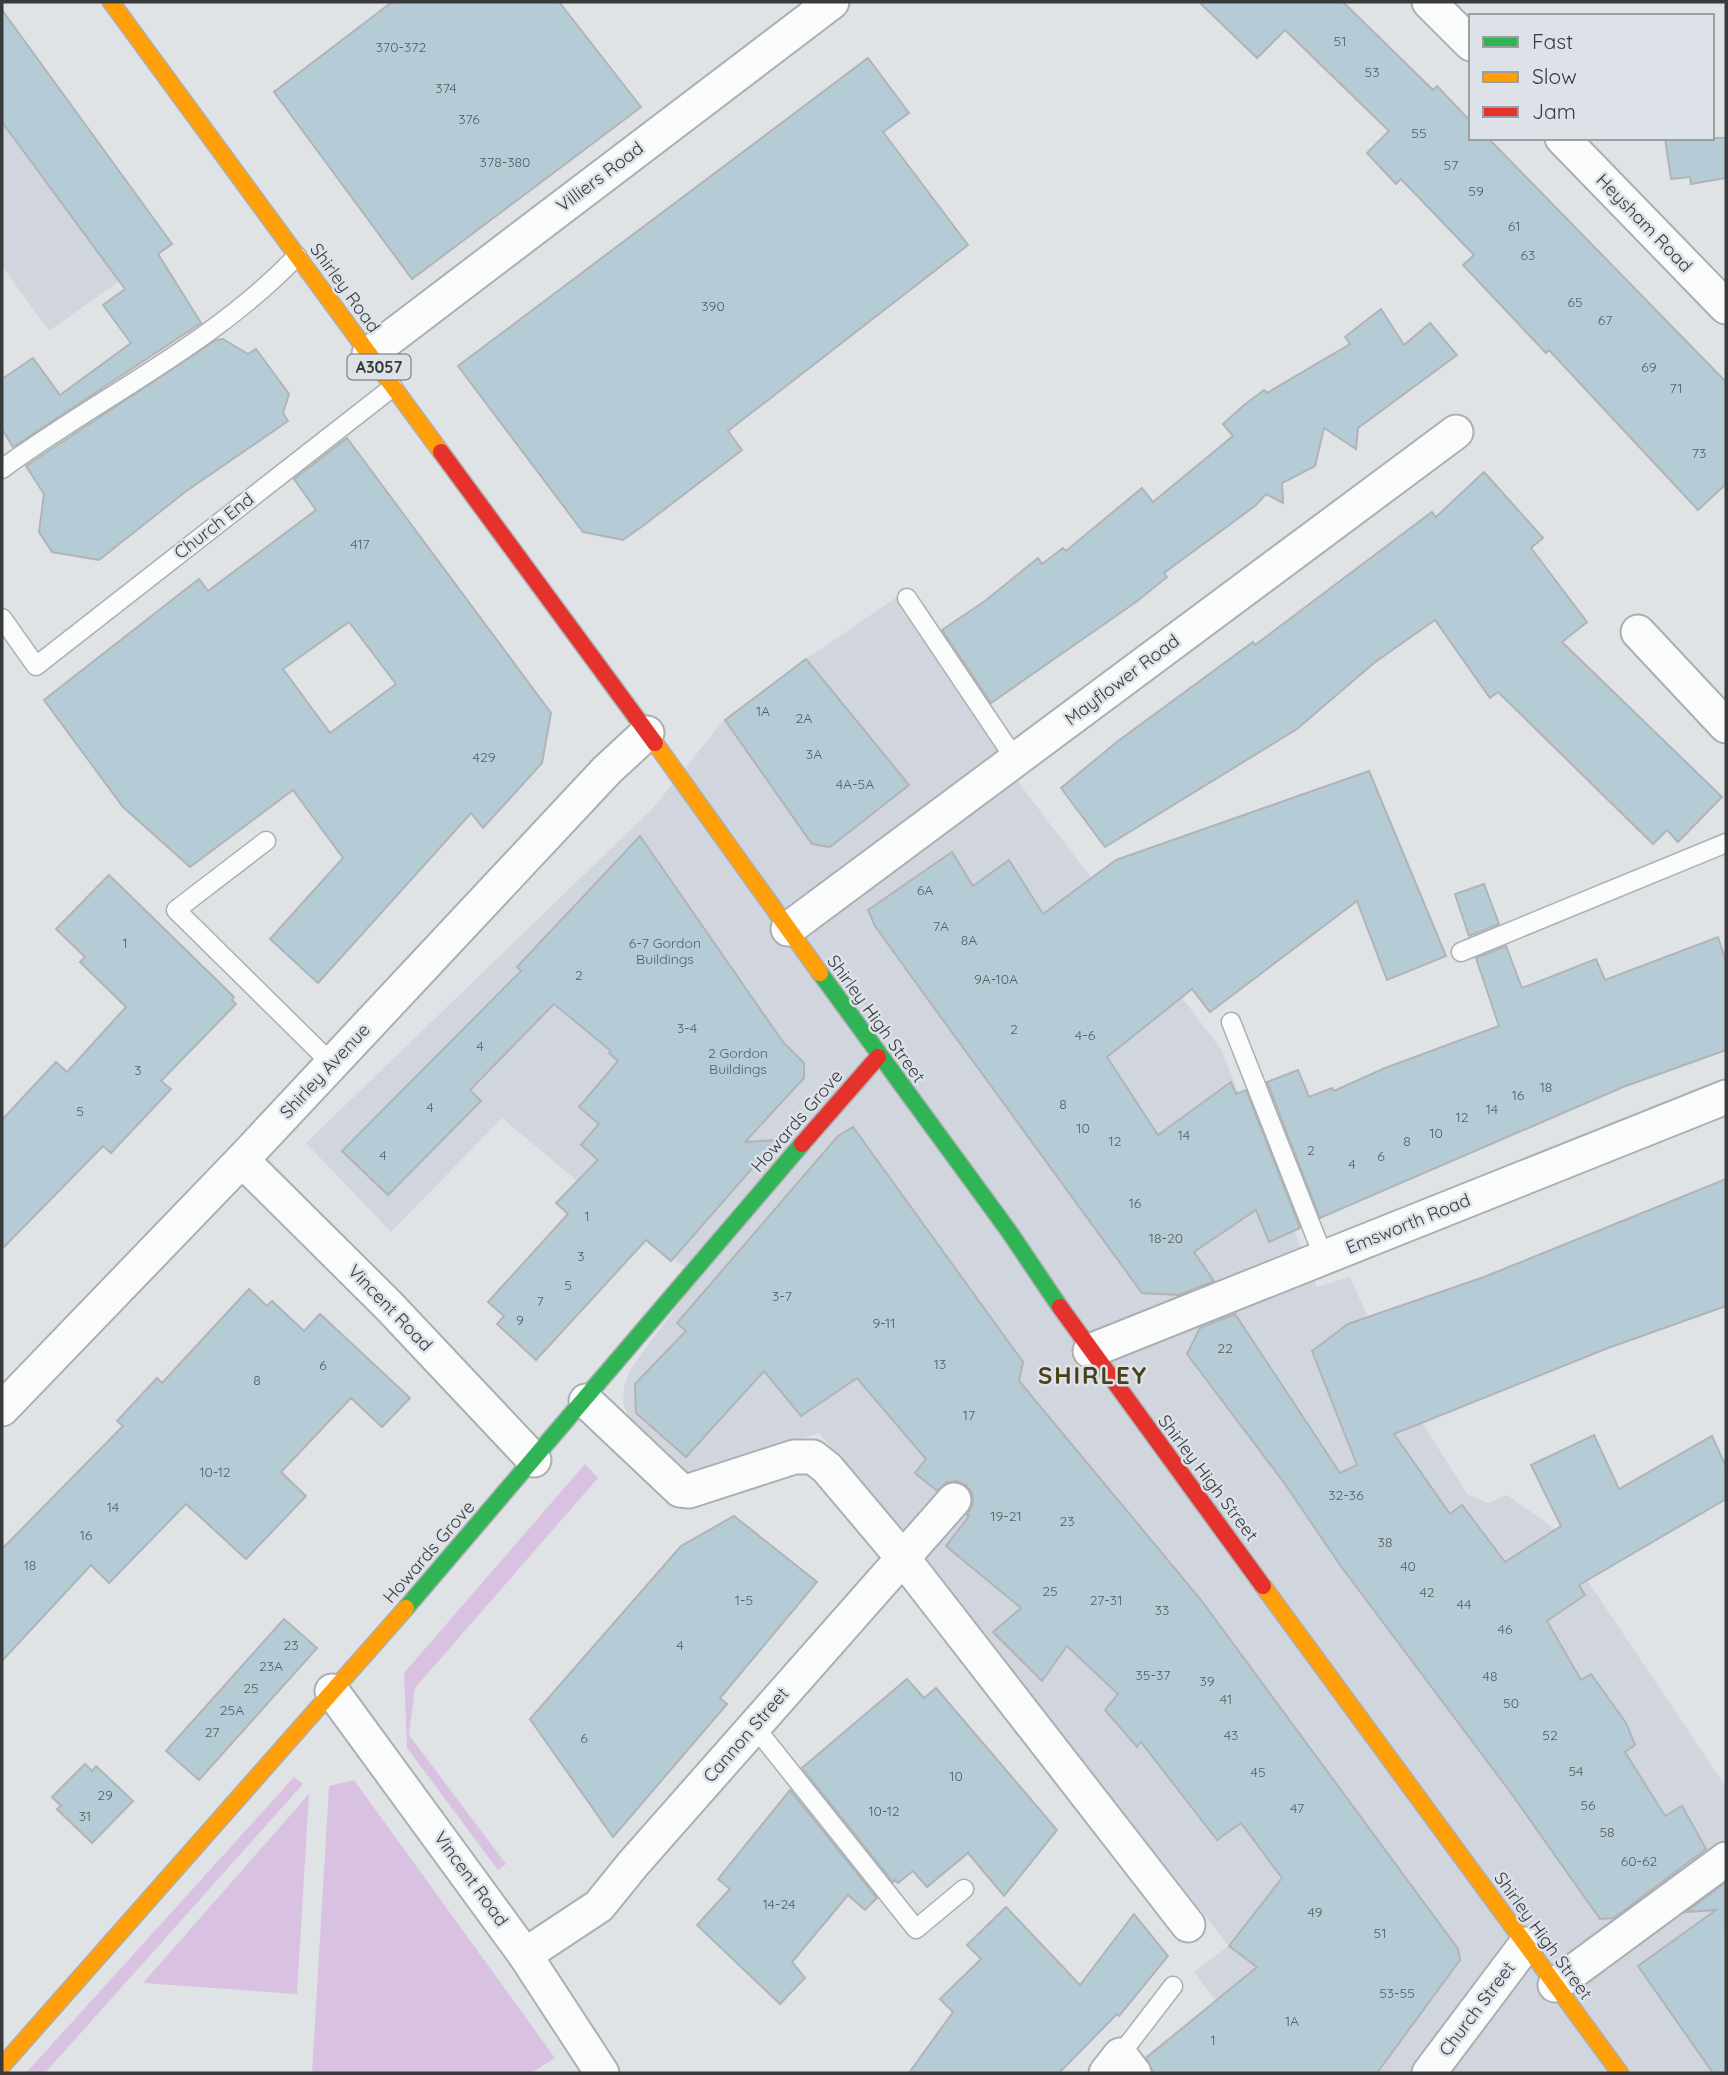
<svg xmlns="http://www.w3.org/2000/svg" width="1728" height="2075" viewBox="0 0 1728 2075" font-family="Quicksand,sans-serif">
<rect width="100%" height="100%" fill="#e0e3e6"/>
<g fill="#d1d6de">
<path d="M2,10l170,234 -123,87 -47,-65z"/>
<path d="M897,597l91,123 22,51 211,278 96,238 33,-10 47,106 71,112 21,8 18,-8 44,31 175,261v286h-603l93,-72 -22,-29 35,-26 -410,-513 -138,42 -53,-59 -5,-13 1,-16 6,-17 69,-94 -42,-28 -155,-130 -111,114 -85,-89 348,-336 69,-86 83,-62z"/>
</g>
<g fill="#d9c2e1">
<path d="M585,1464l13,14 -183,210 -6,47 97,129 -8,6 -91,-122 -3,-75z"/>
<path d="M294,1777l9,7 -258,289h-19z"/>
<path d="M354,1780l201,278 -24,15h-219l17,-287z"/>
<path d="M309,1794l-12,200 -154,-11z"/>
</g>
<g fill="#b5ccd6" stroke="#b1b4b6" stroke-width="2" fill-rule="evenodd">
<path d="M392,2h167l82,105 -229,172 -138,-187z"/>
<path d="M1199,2h144l90,88 4,-4 34,36v16h17l238,244v102l-28,26 -149,-160 -3,3 -83,-88 11,-10 -73,-76 -5,5 -29,-31 22,-22 -104,-101 -28,28z"/>
<path d="M2,10l170,234 -14,10 43,69 -188,124 -11,-18v-50l31,-21 27,37 71,-52 -28,-38 22,-16 -123,-167z"/>
<path d="M868,58l41,55 -26,19 85,113 -240,186 14,19 -98,75 -21,15 -40,-8 -125,-166z"/>
<path d="M1665,138h61v40l-35,6 -1,-7 -19,2z"/>
<path d="M1381,309l23,36 26,-22 27,32 -99,73 -2,21 -32,-21 -9,38 -33,17 1,20 -17,-9 -11,12 -91,67 3,4 -31,25 -145,101 -49,-73 43,-29 53,-43 4,6 21,-16 3,3 76,-63 11,14 80,-66 -10,-12 20,-18 21,-16 3,3 83,-49 -5,-7z"/>
<path d="M223,339l25,15 8,-5 33,45 -6,19 5,8 -103,71 -86,68 -47,-8 -13,-20 5,-38 -18,-28 190,-126z"/>
<path d="M347,438l204,275 -9,50 -59,65 -12,-15 -153,170 -48,-44 73,-81 -50,-68 -103,77 -67,-60 -79,-107 155,-121 9,12 108,-81 -22,-31zM349,622l47,62 -66,49 -47,-64z"/>
<path d="M1484,472l59,66 -12,10 56,74 -25,20 160,155 -44,45 -11,-12 -14,14 -155,-152 -8,6 -55,-78 -61,43 -77,66 -192,118 -44,-59 57,-47 135,-99 2,3 177,-133 4,5z"/>
<path d="M806,659l103,126 -79,62 -18,-3 -87,-124z"/>
<path d="M1369,771l77,185 -59,24 -30,-79 -147,111 -18,-23 -85,68 51,78 73,-53 5,12 10,-4 54,138 -31,14 -13,-32 -62,42 20,29 -35,14 -37,-2 -218,-299 -49,-68 -7,-16 84,-58 21,34 36,-26 34,54 73,-54z"/>
<path d="M640,836l143,206 21,21v15l-59,64 32,-2 -106,121 -25,-21 -110,120 -39,-36 7,-8 -16,-14 80,-88 -12,-11 42,-43 -17,-15 18,-21 -20,-17 39,-46 -9,-8 2,-2 -57,-47 -84,86 11,11 -93,94 -46,-44 179,-180 -4,-4z"/>
<path d="M109,875l125,122 -2,3 4,4 -75,77 10,8 -60,64 -8,-7 -101,103v-129l54,-58 11,10 59,-65 -46,-45 5,-5 -29,-28z"/>
<path d="M1484,884l15,40 -30,12 -14,-42z"/>
<path d="M1718,937l8,24v89l-103,37 -303,131 -53,-136 31,-12 11,27 23,-9 2,3 51,-23 114,-42 -23,-68 30,-12 16,42 74,-29 9,21z"/>
<path d="M853,1127l170,235 -4,19 182,219 257,349 2,11 -83,113h-224l-7,-15 111,-91 -28,-21 53,-68 -41,-55 -24,17 -76,-98 -4,5 -32,-37 13,-16 -51,-48 -25,35 -49,-49 28,-24 -75,-62 23,-30 -2,-1 6,-11 -1,-11 -6,-8 -9,-4 -10,1 -10,9 -22,-18 11,-14 -69,-81 -56,38 -37,-45 -78,86 -50,-44 -1,-29 51,-53 -9,-8 161,-187z"/>
<path d="M1726,1179v127l-118,42 -214,86 56,80 12,-9 43,57 56,-36 -30,-61 63,-30 25,54 93,-53 14,31v32l-147,86 6,10 -38,26 34,59 10,-6 35,49 9,22 -10,7 40,64 17,-10 24,43 -92,69 -14,1 -89,-126 -171,-228 -55,-81 -98,-130 13,-26 35,-14 105,159 17,-8 -45,-114 36,-27 136,-47z"/>
<path d="M249,1289l18,17 5,-5 32,30 16,-17 90,84 -28,29 -31,-29 -70,74 25,24 -60,63 -60,-55 -77,79 -18,-18 -89,96v-112l121,-123 -6,-5 40,-43 5,5z"/>
<path d="M734,1516l83,66 -97,116 7,6 -114,133 -83,-118 151,-173z"/>
<path d="M284,1619l33,29 -118,132 -33,-29z"/>
<path d="M907,1679l17,19 12,-10 121,142 -53,66 -36,-43 -41,34 -14,-16 -15,12 -3,-3 -2,2 -91,-114z"/>
<path d="M85,1764l7,7 4,-5 37,35 -41,42 -35,-34 4,-3 -9,-9z"/>
<path d="M790,1790l87,108 -12,12 -17,-15 -56,67 13,16 -25,26 -83,-79 33,-36 -12,-10z"/>
<path d="M1725,1883l1,190h-13l-75,-107 78,-56 -30,2z"/>
<path d="M1006,1907l74,78 54,-71 34,42 -49,60 -2,-2 -58,59h-150l44,-61 -13,-13 41,-40 -14,-14z"/>
</g>
<g fill="none" stroke-linecap="round" stroke-linejoin="round">
<defs>
<g id="lane">
<path d="M2,469c98,-72 210,-124 295,-213"/>
<path d="M907,598l108,161"/>
<path d="M2,618l34,48 357,-279"/>
<path d="M266,841l-90,69 156,154"/>
<path d="M1461,952l265,-109"/>
<path d="M1231,1022l93,236"/>
<path d="M754,1726l162,203 48,-40"/>
<path d="M1120,2055l53,-69"/>
</g>
<g id="street">
<path d="M1429,2l42,42"/>
<path d="M1562,138l164,169"/>
<path d="M369,354l463,-352"/>
<path d="M1638,632l88,94"/>
<path d="M788,929l668,-497"/>
<path d="M242,1160l147,146 145,154"/>
<path d="M1090,1351l636,-254"/>
<path d="M586,1401l94,89 9,1 105,-34h19l14,11 75,89 286,368"/>
<path d="M2,1409l240,-249 365,-390 40,-37"/>
<path d="M332,1691l193,264 77,118"/>
<path d="M525,1955l74,-49 34,-42 321,-364"/>
<path d="M1555,1985l171,-126"/>
<path d="M1106,2073l14,-18 14,18"/>
<path d="M1429,2073l97,-129"/>
</g>
<g id="fast">
<path d="M820,973l188,257 52,77"/>
<path d="M406,1608l396,-464"/>
</g>
<g id="slow">
<path d="M111,2l330,450"/>
<path d="M655,743l165,230"/>
<path d="M1263,1586l357,487"/>
<path d="M2,2066l404,-458"/>
</g>
<g id="jam">
<path d="M441,452l214,291"/>
<path d="M802,1144l76,-87"/>
<path d="M1060,1307l203,279"/>
</g>
</defs>
<use href="#lane" stroke="#acafb1" stroke-width="21"/>
<use href="#street" stroke="#acafb1" stroke-width="37"/>
<use href="#fast" stroke="#acafb1" stroke-width="19"/>
<use href="#slow" stroke="#acafb1" stroke-width="19"/>
<use href="#jam" stroke="#acafb1" stroke-width="19"/>
<use href="#lane" stroke="#fafbfb" stroke-width="18"/>
<use href="#street" stroke="#fafbfb" stroke-width="33"/>
<use href="#fast" stroke="#30b455" stroke-width="16"/>
<use href="#slow" stroke="#ff9f0a" stroke-width="16"/>
<use href="#jam" stroke="#e5322d" stroke-width="16"/>
</g>
<g text-anchor="middle" stroke-width="5" stroke-linejoin="round" paint-order="stroke">
<g font-size="14" fill="#575e62">
<text x="1340" y="46">51</text>
<text x="401" y="52">370-372</text>
<text x="1372" y="77">53</text>
<text x="446" y="93">374</text>
<text x="469" y="124">376</text>
<text x="1419" y="138">55</text>
<text x="505" y="167">378-380</text>
<text x="1451" y="170">57</text>
<text x="1476" y="196">59</text>
<text x="1514" y="231">61</text>
<text x="1528" y="260">63</text>
<text x="1575" y="307">65</text>
<text x="713" y="311">390</text>
<text x="1605" y="325">67</text>
<text x="1649" y="372">69</text>
<text x="1676" y="393">71</text>
<text x="1699" y="458">73</text>
<text x="360" y="549">417</text>
<text x="763" y="716">1A</text>
<text x="804" y="723">2A</text>
<text x="814" y="759">3A</text>
<text x="484" y="762">429</text>
<text x="855" y="789">4A-5A</text>
<text x="925" y="895">6A</text>
<text x="941" y="931">7A</text>
<text x="969" y="945">8A</text>
<text x="125" y="948">1</text>
<text x="665" y="948">6-7 Gordon<tspan x="665" dy="16">Buildings</tspan></text>
<text x="579" y="980">2</text>
<text x="996" y="984">9A-10A</text>
<text x="687" y="1033">3-4</text>
<text x="1014" y="1034">2</text>
<text x="1085" y="1040">4-6</text>
<text x="480" y="1051">4</text>
<text x="738" y="1058">2 Gordon<tspan x="738" dy="16">Buildings</tspan></text>
<text x="138" y="1075">3</text>
<text x="1546" y="1092">18</text>
<text x="1518" y="1100">16</text>
<text x="1063" y="1109">8</text>
<text x="430" y="1112">4</text>
<text x="1492" y="1114">14</text>
<text x="80" y="1116">5</text>
<text x="1462" y="1122">12</text>
<text x="1083" y="1133">10</text>
<text x="1436" y="1138">10</text>
<text x="1184" y="1140">14</text>
<text x="1115" y="1146">12</text>
<text x="1407" y="1146">8</text>
<text x="1311" y="1155">2</text>
<text x="383" y="1160">4</text>
<text x="1381" y="1161">6</text>
<text x="1352" y="1169">4</text>
<text x="1135" y="1208">16</text>
<text x="587" y="1221">1</text>
<text x="1166" y="1243">18-20</text>
<text x="581" y="1261">3</text>
<text x="568" y="1290">5</text>
<text x="782" y="1301">3-7</text>
<text x="540" y="1306">7</text>
<text x="520" y="1325">9</text>
<text x="884" y="1328">9-11</text>
<text x="1225" y="1353">22</text>
<text x="940" y="1369">13</text>
<text x="323" y="1370">6</text>
<text x="257" y="1385">8</text>
<text x="969" y="1420">17</text>
<text x="215" y="1477">10-12</text>
<text x="1346" y="1500">32-36</text>
<text x="113" y="1512">14</text>
<text x="1006" y="1521">19-21</text>
<text x="1067" y="1526">23</text>
<text x="86" y="1540">16</text>
<text x="1385" y="1547">38</text>
<text x="30" y="1570">18</text>
<text x="1408" y="1571">40</text>
<text x="1050" y="1596">25</text>
<text x="1427" y="1597">42</text>
<text x="744" y="1605">1-5</text>
<text x="1106" y="1605">27-31</text>
<text x="1464" y="1609">44</text>
<text x="1162" y="1615">33</text>
<text x="1505" y="1634">46</text>
<text x="291" y="1650">23</text>
<text x="680" y="1650">4</text>
<text x="271" y="1671">23A</text>
<text x="1153" y="1680">35-37</text>
<text x="1490" y="1681">48</text>
<text x="1207" y="1686">39</text>
<text x="251" y="1693">25</text>
<text x="1226" y="1704">41</text>
<text x="1511" y="1708">50</text>
<text x="232" y="1715">25A</text>
<text x="212" y="1737">27</text>
<text x="1231" y="1740">43</text>
<text x="1550" y="1740">52</text>
<text x="584" y="1743">6</text>
<text x="1576" y="1776">54</text>
<text x="1258" y="1777">45</text>
<text x="956" y="1781">10</text>
<text x="105" y="1800">29</text>
<text x="1588" y="1810">56</text>
<text x="1297" y="1813">47</text>
<text x="884" y="1816">10-12</text>
<text x="85" y="1821">31</text>
<text x="1607" y="1837">58</text>
<text x="1639" y="1866">60-62</text>
<text x="779" y="1909">14-24</text>
<text x="1315" y="1917">49</text>
<text x="1380" y="1938">51</text>
<text x="1397" y="1998">53-55</text>
<text x="1292" y="2026">1A</text>
<text x="1213" y="2045">1</text>
</g>
<rect fill="#dde2e9" stroke="#6a6c70" stroke-width="2" x="347.5" y="354.5" width="63" height="25" rx="5"/>
<g font-size="16" font-weight="bold" fill="#383a3c">
<text x="379" y="373">A3057</text>
</g>
<g font-size="18" fill="#383a3c" stroke="#dde2e9">
<text transform="translate(600 177) rotate(-37)" y="6">Villiers Road</text>
<text transform="translate(1644 223) rotate(46)" y="6">Heysham Road</text>
<text transform="translate(345 288) rotate(54)" y="6">Shirley Road</text>
<text transform="translate(214 526) rotate(-38)" y="6">Church End</text>
<text transform="translate(1122 680) rotate(-37)" y="6">Mayflower Road</text>
<text transform="translate(876 1019) rotate(54)" y="6">Shirley High Street</text>
<text transform="translate(325 1071) rotate(-47)" y="6">Shirley Avenue</text>
<text transform="translate(797 1121) rotate(-49)" y="6">Howards Grove</text>
<text transform="translate(1408 1224) rotate(-22)" y="6">Emsworth Road</text>
<text transform="translate(390 1308) rotate(46)" y="6">Vincent Road</text>
<text transform="translate(1208 1478) rotate(53)" y="6">Shirley High Street</text>
<text transform="translate(429 1552) rotate(-49)" y="6">Howards Grove</text>
<text transform="translate(746 1735) rotate(-49)" y="6">Cannon Street</text>
<text transform="translate(471 1879) rotate(54)" y="6">Vincent Road</text>
<text transform="translate(1543 1936) rotate(54)" y="6">Shirley High Street</text>
<text transform="translate(1477 2009) rotate(-53)" y="6">Church Street</text>
</g>
<g font-size="24" font-weight="bold" letter-spacing="2" fill="#484118" stroke="#dde2e9">
<text x="1093" y="1384">SHIRLEY</text>
</g>
</g>
<rect width="1728" height="2075" fill="none" stroke="#383a3c" stroke-width="7"/>
<rect x="1469" y="14" width="245" height="126" fill="#dde2e9" stroke="#9b9fa4" stroke-width="2"/>
<rect x="1483" y="37" width="35" height="10" fill="#30b455" stroke="#9b9fa4" stroke-width="2"/>
<text x="1532" y="49" font-size="21" fill="#383a3c">Fast</text>
<rect x="1483" y="72" width="35" height="10" fill="#ff9f0a" stroke="#9b9fa4" stroke-width="2"/>
<text x="1532" y="84" font-size="21" fill="#383a3c">Slow</text>
<rect x="1483" y="107" width="35" height="10" fill="#e5322d" stroke="#9b9fa4" stroke-width="2"/>
<text x="1532" y="119" font-size="21" fill="#383a3c">Jam</text>
</svg>
